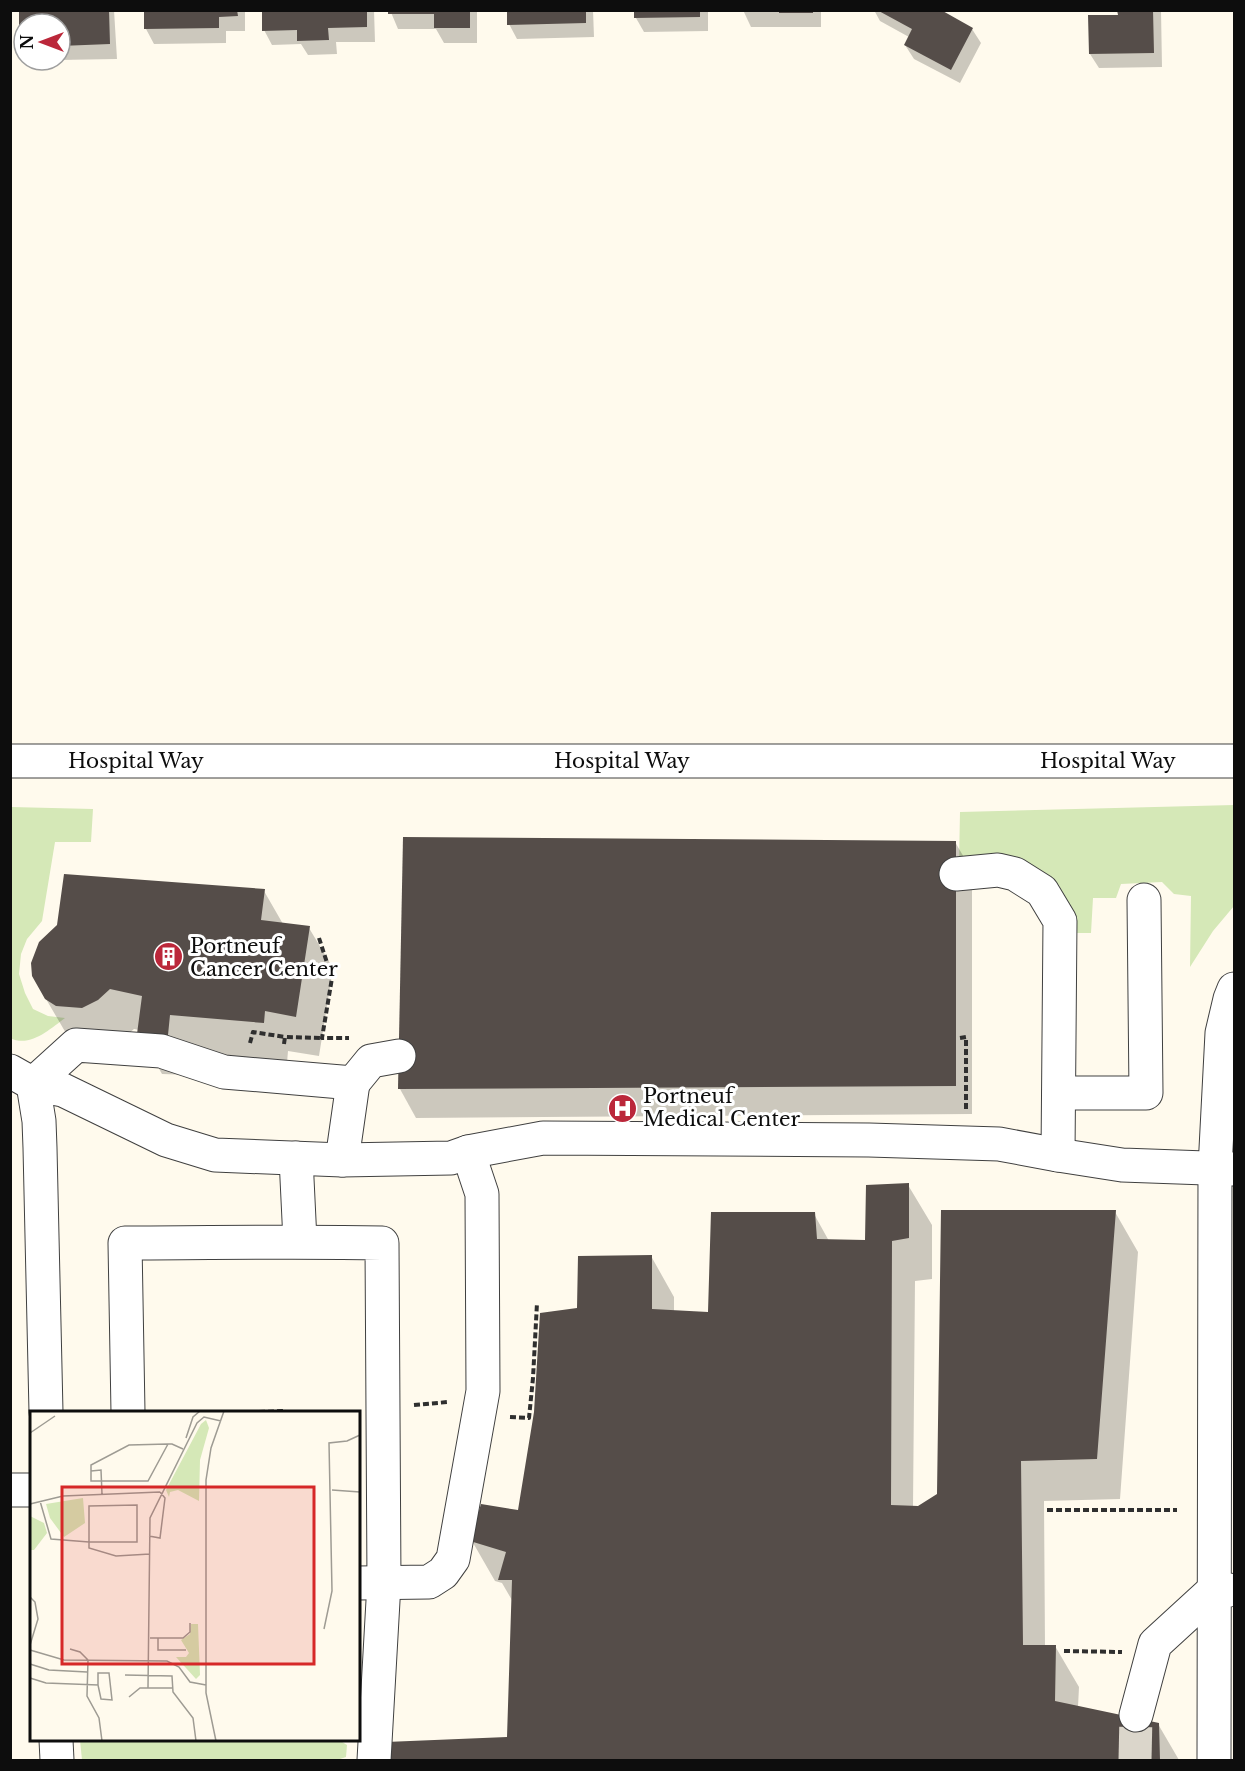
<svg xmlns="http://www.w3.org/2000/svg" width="1245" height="1771" viewBox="0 0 1245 1771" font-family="'Libre Baskerville',serif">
<rect width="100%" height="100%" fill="#fffaed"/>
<g fill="#d5e8b7">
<path d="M1234,805v101l-21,25 -23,36 1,-71 -17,-2 -12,-12 -41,2 -5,14h-23l-2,35h-16l-7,-28 -9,-20 -26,-17 -74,-4 1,-52z"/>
<path d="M11,807l82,2 -2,33h-36l-13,79 -15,18 -6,15 -2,20 6,19 8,16 15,7 17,2c-15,11 -35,30 -55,20z"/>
<path d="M80,1740h259l8,5 -1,12 -9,3h-255z"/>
</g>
<g fill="#0003">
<path d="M20,10h94l3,49 -59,1h2v-36h-36v7l-4,-6z"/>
<path d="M145,10h100v21h-19v12l-72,1 -8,-15z"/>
<path d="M264,10h110l1,32h-39l1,12 -29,1 -7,-11 -29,1 -8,-15z"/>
<path d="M390,10h87v33h-33l-8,-14h-38z"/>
<path d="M509,10h84l1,27 -77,2 -8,-15z"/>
<path d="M636,10h72v21l-64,1 -8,-14z"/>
<path d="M743,10h78v17h-70z"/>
<path d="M874,10h69l-1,3 30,16 9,14 -21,40 -46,-24 -9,-14 4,-8 -29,-16z"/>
<path d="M1115,10h46l1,57 -63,1 -9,-14 29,-38v-3z"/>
<path d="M405,839l550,3 17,29v243l-556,4 -16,-29z"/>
<path d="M264,891l19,33 26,4 24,40 -14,88 -31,-5 -1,12 -96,12 -29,-1 -23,-41v-3l-5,-1 -13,11h-51l-24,-41z"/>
<path d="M908,1185l24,40v54l-17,2 -2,226h6l20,-12 176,-283 23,40 -18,247 -76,2 1,145h10l24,41 -1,20 80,17 21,36h-792l122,-21 4,-137 -11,-19 -7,-2 -23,-40 47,-30 60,-202 72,-53 23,41v15l36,2 104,-100 15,27h37z"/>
</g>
<g fill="#554d49">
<path d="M19,10h90l1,34 -50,2v-22l-41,1z"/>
<path d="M144,10h93l1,6 -19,1v11l-75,1z"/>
<path d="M262,10h105v17l-39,1 1,12 -32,1v-11l-35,1z"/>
<path d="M388,10h82v18h-36v-14h-46z"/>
<path d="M507,10h79v13l-79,2z"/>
<path d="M634,10h66v7l-66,1z"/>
<rect x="779" y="10" width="34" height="3"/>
<path d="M877,10h64l32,18 -22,42 -47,-25 8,-16z"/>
<path d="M1117,10h36l1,43 -65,1 -1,-39h30z"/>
<path d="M403,837l553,4v245l-558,3z"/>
<path d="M64,874l201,15 -4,31 49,6 -14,91 -31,-6 -1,12 -94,-8 -2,20 -31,-1 5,-38 -32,-7 -12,11 -16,8 -26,-2 -11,-7 -13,-23 -1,-13 8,-21 18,-17z"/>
<path d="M909,1183v55l-17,3 -1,264 27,1 19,-12 4,-284h175l-19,249 -76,2 2,184h33l-1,56 104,22 1,37h-775l1,-18 121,-5 5,-157h-14l8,-28 -36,-11 11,-37 37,6 16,-98 6,-99 37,-5 1,-52 74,-1v54l56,3 3,-100h104l2,27 48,1 1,-55z"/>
</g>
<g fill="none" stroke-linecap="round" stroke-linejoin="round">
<path stroke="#dbd6cb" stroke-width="33" stroke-dasharray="33 16" stroke-linecap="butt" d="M1135,1760l1,-45"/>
<defs>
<g id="minor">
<path d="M10,761h1224"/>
<path d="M956,874l42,-4 17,4 27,17 18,30 -2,234"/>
<path d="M10,1071l23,13 30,6 103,50 49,15 127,5 109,-2 17,-6 75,-14 326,2 130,4 59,11 64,10 112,4"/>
<path d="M353,1083l18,-22 28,-5"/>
<path d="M33,1084l43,-39 85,6 63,21 129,11 -11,77"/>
<path d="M33,1084l6,37 1,27 6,264"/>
<path d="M1059,1093h87l-2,-193"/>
<path d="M296,1158l4,83"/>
<path d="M128,1412l-3,-169c85,0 171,-2 257,0l2,340 -10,177"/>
<path d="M10,1490h22"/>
<path d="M358,1583l71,-1 14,-9 10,-14 30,-168 -1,-197 -14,-42"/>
<path d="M1136,1715l19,-71 60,-55 14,1"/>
<path d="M56,1740l1,20"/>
<path d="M1214,1760l1,-592 7,-135 8,-34 4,-10"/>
</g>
</defs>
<use href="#minor" stroke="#404040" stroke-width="35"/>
<g stroke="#2f2f2f" stroke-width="4" stroke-dasharray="6 3" stroke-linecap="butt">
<path d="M319,938l13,40 -10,60h27"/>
<path d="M960,1038l6,-1v75"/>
<path d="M250,1043l3,-11 32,5"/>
<path d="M284,1044l1,-7 37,1"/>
<path d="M414,1405l34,-3"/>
<path d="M259,1412l27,-1"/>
<path d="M510,1417l19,1 4,-40 4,-75"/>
<path d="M1047,1510h130"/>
<path d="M1064,1651l58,1"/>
</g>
<use href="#minor" stroke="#fff" stroke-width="33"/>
</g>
<defs>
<symbol id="building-disc" viewBox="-11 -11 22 22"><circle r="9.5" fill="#bb273a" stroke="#fff"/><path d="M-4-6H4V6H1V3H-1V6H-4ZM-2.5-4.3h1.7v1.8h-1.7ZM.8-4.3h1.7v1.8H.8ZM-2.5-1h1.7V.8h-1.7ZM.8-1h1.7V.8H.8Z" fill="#fff"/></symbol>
<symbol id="hospital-disc" viewBox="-11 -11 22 22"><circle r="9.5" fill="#bb273a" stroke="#fff"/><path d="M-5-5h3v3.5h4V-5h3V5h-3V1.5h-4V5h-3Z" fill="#fff"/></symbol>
</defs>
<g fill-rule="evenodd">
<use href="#building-disc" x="152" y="940" width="33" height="33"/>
<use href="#hospital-disc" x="606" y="1092" width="33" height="33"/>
</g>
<g text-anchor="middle" stroke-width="6" stroke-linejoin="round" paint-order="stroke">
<g font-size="20" fill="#0d0d0d" stroke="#fff">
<text x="136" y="768">Hospital Way</text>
<text x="622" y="768">Hospital Way</text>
<text x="1108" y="768">Hospital Way</text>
</g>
<g font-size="20" fill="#0d0d0d" stroke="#fff" text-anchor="start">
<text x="190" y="953">Portneuf<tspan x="190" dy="23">Cancer Center</tspan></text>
<text x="643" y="1103">Portneuf<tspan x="643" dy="23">Medical Center</tspan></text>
</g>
</g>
<g transform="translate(30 1411)">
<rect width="330" height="330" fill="#fffaed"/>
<path d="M176,9l3,8 -9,32 -1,41 -21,-11 -8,2 -1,5 -3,-7 35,-66zM53,87l2,25 -21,14 -14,-19 -4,-14zM0,105l14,7 3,10 -13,17h-4zM161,213h7l2,51 -4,4 -20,-22h10l3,-4 -8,-13 9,-6z" fill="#d5e8b7"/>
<path fill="none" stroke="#9e9b93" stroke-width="1.5" d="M0,22l25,-17M156,27l7,-21 7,-6M138,33l-20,37h-57v-16l38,-20 39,-1h4l11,5M61,60l10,-1 1,24M302,79l28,2M10,90l11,38 38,3h48v-37l-48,1v42l27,8 34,-2M0,93l33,-8 97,-4M119,125l11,2 5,-40 -5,-6M0,186l5,5 3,17 -8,26M294,218l8,-38 -3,-148 18,-2 13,-6M120,227h33l7,-6v-9M128,227v12h28M40,238l10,3 8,8 -1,36 12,22 3,23M0,239l34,10 103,1 12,6 11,15 16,3M0,253l19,6 38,2M95,264l47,1 1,16 20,26 3,23M0,267l16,5 52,2v-12h11l3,27 -11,-1 -3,-14M118,277l2,-170 47,-95 7,-6 17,4M99,286l11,-9h32M186,330l-10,-48v-213l5,-32 13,-37"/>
<path fill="#d62828" fill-opacity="0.15" stroke="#d62828" stroke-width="3" d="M32,76h252v177h-252z"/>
<rect width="330" height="330" fill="none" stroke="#0d0d0d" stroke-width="3"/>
</g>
<rect width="1245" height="1771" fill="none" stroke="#0d0d0d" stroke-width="24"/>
<g transform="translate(42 42) rotate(270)"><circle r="28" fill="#ffffff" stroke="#9e9e9e" stroke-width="1.5"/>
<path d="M0-4.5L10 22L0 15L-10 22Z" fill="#bb273a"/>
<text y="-9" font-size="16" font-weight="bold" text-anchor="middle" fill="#0d0d0d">N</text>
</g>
</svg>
